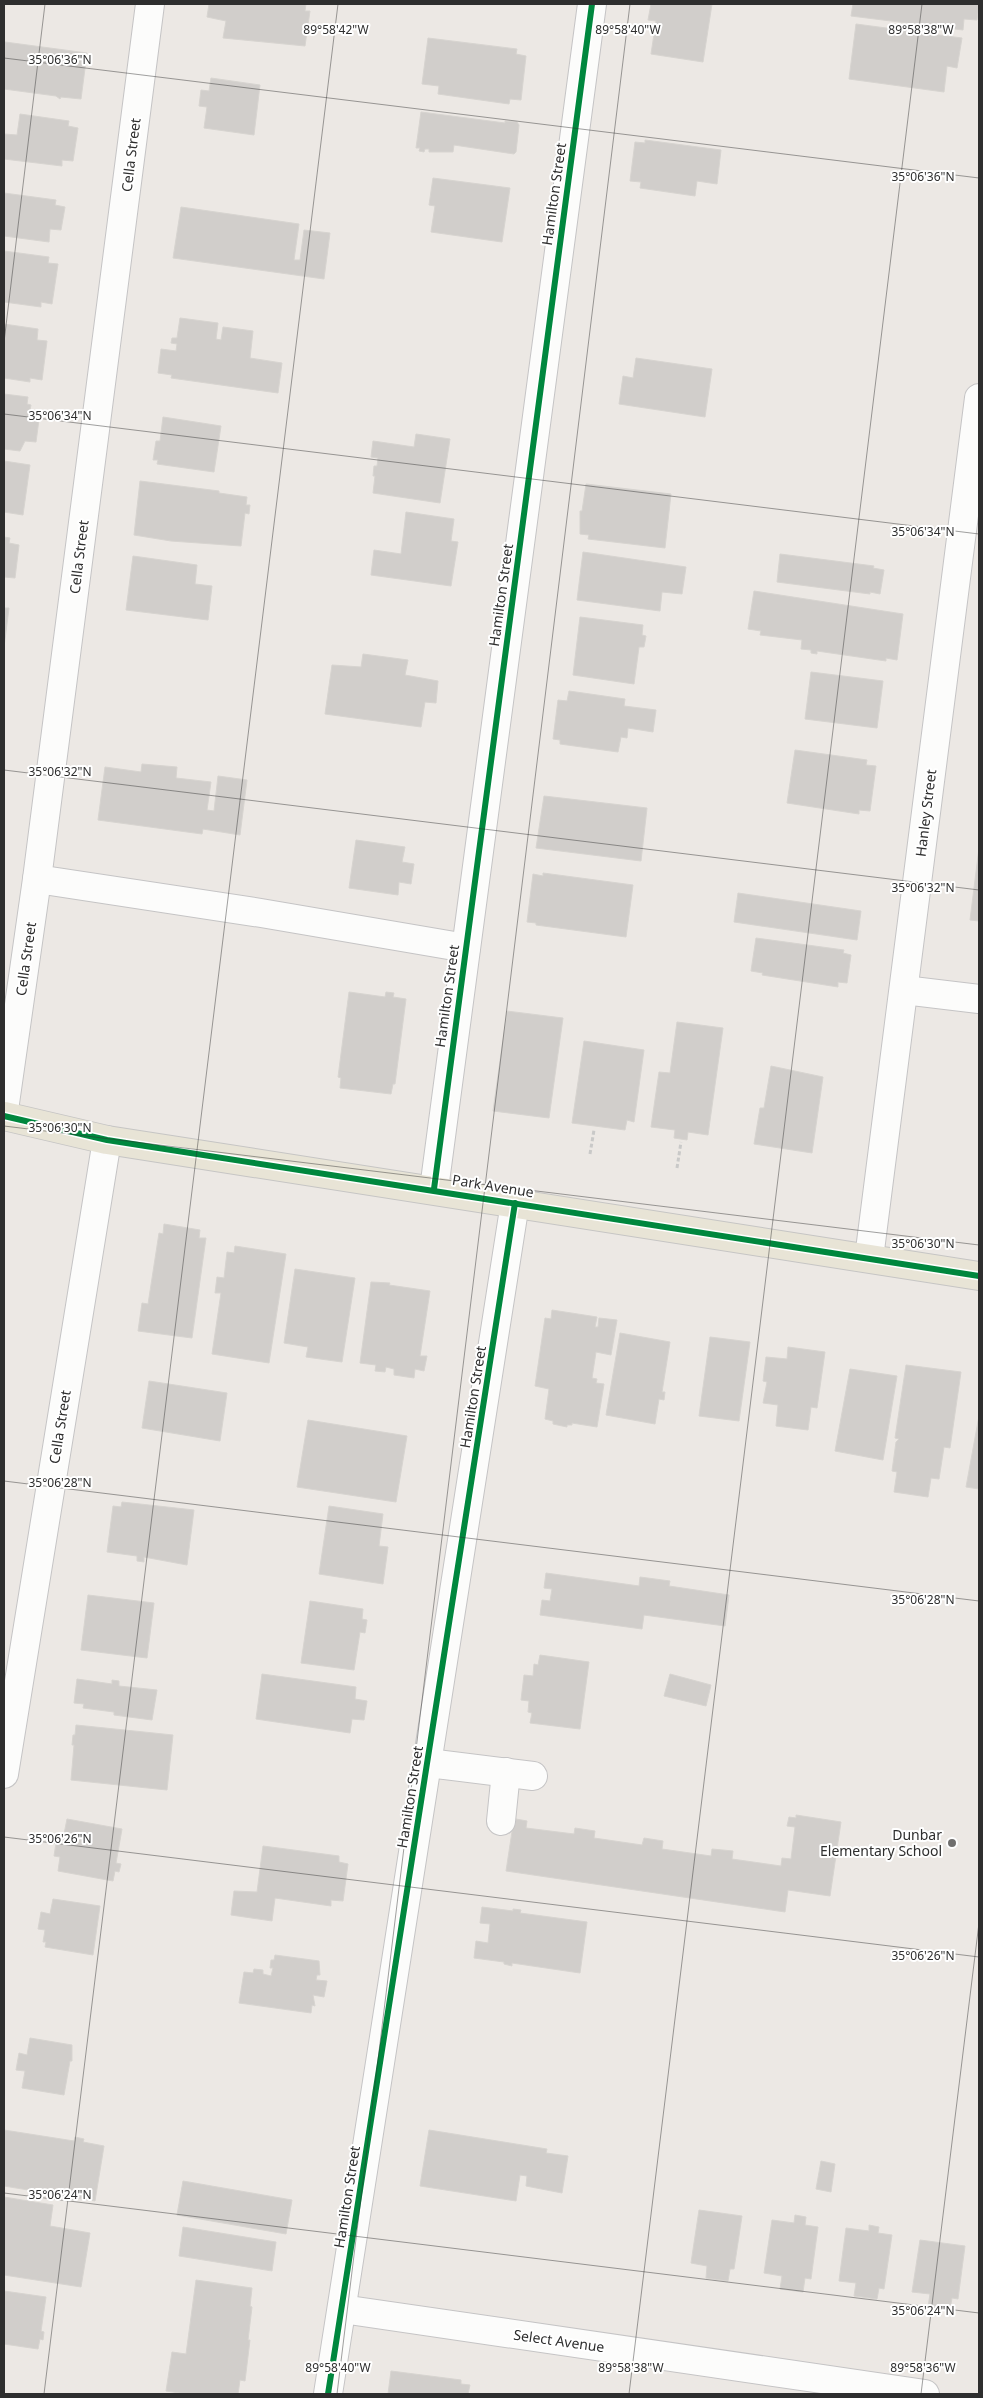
<svg xmlns="http://www.w3.org/2000/svg" width="983" height="2398" viewBox="0 0 983 2398" font-family="'Noto Sans',sans-serif">
<rect width="100%" height="100%" fill="#ece8e4"/>
<g fill="#d1cecb" stroke="#d7d4d0">
<path d="M209,4h97l-1,7h5l-5,35 -82,-8 3,-17 -19,-4z"/>
<path d="M651,4h61l-9,58 -52,-8 5,-33 -8,-1z"/>
<path d="M853,4h126v1l-2,15 -13,-1 -1,11 -112,-14z"/>
<path d="M856,24l106,14 -5,30 -10,-2 -3,26 -95,-13z"/>
<path d="M428,38l89,11 -1,5 10,2 -5,44 -11,-1 -1,5 -71,-10 1,-8 -17,-2z"/>
<path d="M5,42l82,11 -6,46 -20,-2 -1,2 -4,-3 -52,-7z"/>
<path d="M211,78l49,7 -6,50 -50,-7 3,-21 -8,-1 2,-16 8,1z"/>
<path d="M421,112l84,11v-2l12,1 2,3 -3,27 -2,2 -60,-9 -1,7h-24v-3h-4l-1,3 -5,-1 1,-3h-4z"/>
<path d="M20,114l49,7 -1,5 10,2 -5,33 -11,-1v6l-58,-7v-25l13,1z"/>
<path d="M645,140l76,10 -4,34 -20,-3 -2,15 -55,-8 1,-6 -11,-1 5,-39 10,1z"/>
<path d="M433,178l77,10 -8,54 -71,-10 4,-26 -6,-1z"/>
<path d="M4,193l52,7 -1,5 10,2 -4,23 -11,-1 -1,13 -45,-6z"/>
<path d="M181,207l118,17 -5,36h6l4,-30 26,3 -6,46 -151,-21z"/>
<path d="M4,251l45,6 -1,6 10,1 -6,40 -11,-2v5l-37,-5z"/>
<path d="M180,318l38,5 -2,16 5,1 2,-13 30,4 -3,27 32,5 -4,30 -107,-15 1,-3 -14,-2 3,-24 15,2 1,-7 -6,-1 1,-5h5z"/>
<path d="M4,324l34,5 -1,11 10,1 -5,39 -12,-2v4l-26,-4z"/>
<path d="M636,358l76,11 -7,48 -86,-13 4,-28 10,2z"/>
<path d="M4,394l24,3 -1,7 4,1 -1,5 10,2 -4,30 -11,-1 -5,10 -16,-2z"/>
<path d="M163,417l58,9 -7,46 -57,-8 1,-4h-5l3,-19h4z"/>
<path d="M416,434l34,5 -10,64 -67,-10 2,-17h-2l1,-10h3l1,-8 -7,-1 2,-16 41,6z"/>
<path d="M4,461l26,4 -7,50 -19,-3z"/>
<path d="M140,481l79,10v2l28,4 -1,8h4l-1,9 -4,-1 -4,33 -70,-5 -37,-6z"/>
<path d="M586,484l85,10 -6,54 -77,-9 1,-4 -9,-1v-23h2z"/>
<path d="M406,512l48,7 -3,22 7,1 -7,44 -80,-11 3,-25 27,4z"/>
<path d="M4,537l6,1 -1,5 10,2 -4,33 -11,-1z"/>
<path d="M583,552l103,15 -4,27 -20,-2 -2,19 -83,-11z"/>
<path d="M780,554l94,12 -1,2 11,2 -4,24 -10,-2v2l-93,-12z"/>
<path d="M133,556l64,9 -2,19 17,2 -4,34 -82,-10z"/>
<path d="M754,591l149,23 -6,46 -11,-2v3l-69,-10v3l-6,-1v-3l-10,-1 1,-9 -42,-5 1,-4 -13,-2z"/>
<path d="M4,608h5l-5,39z"/>
<path d="M580,617l63,8 -1,10 4,1 -2,11h-5l-5,37 -61,-9z"/>
<path d="M363,654l45,6 -3,15 33,6 -2,22 -11,-1 -4,25 -96,-13 7,-49 29,2z"/>
<path d="M811,672l72,9 -6,47 -72,-9z"/>
<path d="M569,691l56,8 -1,7 32,4 -3,22 -25,-4 -1,10 -6,-1 -3,15 -58,-8v-4l-7,-1 5,-39 9,1z"/>
<path d="M795,750l72,10 -1,5 10,1 -6,45 -11,-1v4l-72,-11z"/>
<path d="M142,764l35,3 -1,11 35,4 -4,28 7,1 4,-35 29,4 -7,55 -37,-6 -1,5 -104,-14 7,-53 36,5z"/>
<path d="M544,796l103,12 -6,53 -105,-13z"/>
<path d="M356,840l49,7 -3,15 12,2 -3,20 -12,-2 -1,13 -49,-7z"/>
<path d="M979,848v73l-9,-1z"/>
<path d="M543,873l90,12 -7,52 -90,-12v-2l-9,-1 6,-48 10,2z"/>
<path d="M738,893l123,18 -4,29 -123,-18z"/>
<path d="M756,938l88,12 -1,3 8,2 -4,28 -9,-1v5l-76,-12 1,-2 -12,-2z"/>
<path d="M349,992l36,5 1,-5 8,1 -1,4 13,2 -11,85h-2l-2,10 -51,-6 1,-10 -3,-1z"/>
<path d="M507,1011l56,7 -14,100 -56,-7z"/>
<path d="M677,1022l46,6 -15,107 -20,-3 -1,8 -13,-2 1,-8 -24,-3 8,-55 11,1z"/>
<path d="M584,1041l60,9 -10,72 -7,-2 -2,10 -53,-7z"/>
<path d="M771,1066l52,11 -11,76 -58,-9 6,-36h4z"/>
<path d="M164,1224l36,6 -1,8h7l-14,100 -54,-7 4,-28 6,1 11,-71 4,1z"/>
<path d="M235,1246l51,8 -17,109 -57,-9 9,-61h-6l2,-16 7,1 3,-26 7,1z"/>
<path d="M295,1269l60,9 -13,84 -36,-5 2,-10 -24,-4z"/>
<path d="M371,1282l19,1 -1,2 41,6 -10,65h7l-3,15 -9,-2 -1,9 -20,-3v-6l-8,-2 -1,5 -10,-1 1,-6 -16,-2z"/>
<path d="M552,1310l45,7 -2,10h3l1,-9 18,2 -6,35 -15,-3 -4,26 5,1 -1,4 8,1 -7,43 -25,-4v2h-5v2l-14,-3v-3l-8,-2 4,-30 -14,-3 10,-68 6,1z"/>
<path d="M620,1333l50,9 -8,50h3l-1,8 -5,-1 -4,25 -49,-9z"/>
<path d="M710,1337l40,5 -11,79 -40,-5z"/>
<path d="M788,1347l37,5 -8,56 -6,-1 -3,23 -32,-4 2,-21 -15,-2 4,-21 -4,-1 3,-24 21,2z"/>
<path d="M906,1365l55,7 -11,76 -6,-1 -5,32 -8,-1 -3,19 -34,-5 3,-20 -5,-1 4,-29 3,-3 -4,-1z"/>
<path d="M850,1369l47,7 -14,84 -48,-9z"/>
<path d="M149,1381l78,12 -7,48 -78,-13z"/>
<path d="M979,1416v73l-13,-2z"/>
<path d="M308,1420l99,16 -11,66 -99,-15z"/>
<path d="M122,1502l72,8 -7,55 -43,-8v5l-7,-1v-5l-30,-4 6,-46 8,1z"/>
<path d="M329,1506l54,8 -4,32 9,1 -5,37 -64,-10z"/>
<path d="M546,1573l93,13 1,-9 30,4 -1,5 60,9 -4,31 -81,-11 -2,14 -102,-14 2,-15 8,1 2,-12 -8,-1z"/>
<path d="M88,1595l66,8 -7,55 -66,-8z"/>
<path d="M310,1601l53,8 -1,10 5,1 -2,13 -5,-1 -6,38 -53,-7z"/>
<path d="M540,1655l49,7 -9,67 -50,-6 2,-10 -4,-1 1,-11 -8,-1 3,-25 9,1 1,-12 4,1z"/>
<path d="M262,1674l94,13 -1,12 12,2 -3,19 -12,-1 -2,14 -94,-14z"/>
<path d="M670,1674l41,11 -5,21 -42,-10z"/>
<path d="M77,1679l35,5v-4l7,1v5l38,4 -5,30 -38,-5v-3l-31,-4 1,-4 -10,-1z"/>
<path d="M76,1725l97,10 -6,55 -96,-10 3,-35h-2l1,-10h2z"/>
<path d="M796,1815l45,7 -11,74 -42,-6 -3,22 -279,-41 7,-46h2l1,-6 11,2 -1,7 48,6 1,-6 20,3 -1,7 48,7 2,-7 19,3 -1,8 49,7 1,-7 21,2 -1,8 49,7 1,-8 9,1 4,-32 -8,-1 2,-9 7,1z"/>
<path d="M67,1819l55,10 -6,34 5,1 -2,8 -4,-1 -2,10 -55,-10 2,-14 -6,-1 2,-13 6,1z"/>
<path d="M263,1846l76,10v6l9,2 -5,37 -12,-1v6l-56,-8 -3,23 -41,-6 3,-24 23,1z"/>
<path d="M53,1899l47,7 -7,49 -48,-8 1,-5h-3l2,-12 -7,-1 3,-17 9,2z"/>
<path d="M482,1907l31,4v-2l8,1 -1,3 67,9 -7,51 -68,-10v3l-8,-2v-2l-30,-4 2,-17 12,2 2,-19 -10,-1z"/>
<path d="M275,1955l44,6 1,14h-3l-1,5 11,1 -3,16 -11,-2 2,11 -3,-1 -1,8 -72,-10 5,-31 9,1 1,-4 9,1v4l8,2 2,-8h-3l1,-8h3z"/>
<path d="M30,2038l42,7v16h-2l-6,34 -42,-7 3,-17 -9,-1 3,-17 8,2z"/>
<path d="M4,2130l70,11 1,-4 9,2 -1,3 21,4 -9,55 -20,-3 -1,2 -10,-1 1,-3 -61,-10z"/>
<path d="M429,2130l118,19 -1,4 22,3 -6,37 -36,-7 1,-10 -7,-1 -4,26 -96,-15z"/>
<path d="M821,2161l14,3 -4,28 -15,-3z"/>
<path d="M183,2181l109,19 -6,34 -109,-19z"/>
<path d="M4,2197l49,8 -3,21 40,7 -9,54 -77,-12z"/>
<path d="M699,2210l43,6 -8,53h-4l-2,12 -22,-3 1,-12 -16,-3z"/>
<path d="M795,2215l11,2 -1,8 13,2 -7,52 -6,-1 -2,14 -23,-3 2,-13 -18,-3 8,-53 22,3z"/>
<path d="M869,2225l10,2 -1,6 14,2 -8,54 -5,-1 -2,11 -23,-3 2,-13 -17,-2 7,-53 23,3z"/>
<path d="M183,2227l93,15 -4,29 -93,-15z"/>
<path d="M920,2240l45,6 -7,53 -6,-1 -2,12 -22,-3 2,-13 -18,-2z"/>
<path d="M196,2280l56,8 -2,18 2,1 -4,33h2l-5,41 -5,-1 -2,14h-52l-20,-3 6,-39 14,2z"/>
<path d="M4,2291l42,6 -5,34 3,1 -1,8 -3,-1 -2,10 -34,-5z"/>
<path d="M391,2371l70,9v4l9,1 -2,9h-80z"/>
</g>
<g fill="none" stroke-linecap="round" stroke-linejoin="round">
<defs>
<g id="minor">
<path d="M37,879l224,34 205,35"/>
<path d="M904,990l75,9"/>
<path d="M4,1110l33,-231 113,-875"/>
<path d="M434,1189l158,-1185"/>
<path d="M869,1258l110,-860"/>
<path d="M428,1763l105,13"/>
<path d="M4,1774l103,-634"/>
<path d="M501,1821l5,-49"/>
<path d="M342,2309l583,85"/>
<path d="M328,2394l187,-1191"/>
</g>
<path id="major" d="M4,1116l103,24 872,136"/>
</defs>
<use href="#minor" stroke="#c5c4c5" stroke-width="30"/>
<use href="#major" stroke="#c6c5c4" stroke-width="30"/>
<g stroke="#c9c9c8" stroke-width="3" stroke-dasharray="4 2.5" stroke-linecap="butt">
<path d="M590,1154l4,-24"/>
<path d="M677,1168l4,-26"/>
</g>
<use href="#minor" stroke="#fcfcfb" stroke-width="28"/>
<use href="#major" stroke="#e8e4d6" stroke-width="28"/>
<defs>
<g id="cycleway">
<path d="M4,1116l103,24 872,136"/>
<path d="M434,1189l158,-1185"/>
<path d="M328,2394l187,-1191"/>
</g>
</defs>
<use href="#cycleway" stroke="#fff" stroke-width="9"/>
<use href="#cycleway" stroke="#00873e" stroke-width="6"/>
</g>
<path fill="none" stroke="#2e2e2e" stroke-width="1" stroke-opacity="0.45" d="M4,58l975,120M4,342l41,-338M4,414l975,120M4,770l975,120M4,1126l975,119M4,1481l975,120M4,1837l975,120M4,2193l975,120M44,2394l294,-2390M337,2394l293,-2390M629,2394l293,-2390M921,2394l58,-471"/>
<circle fill="#706f6e" stroke="#fff" stroke-width="2" cx="952" cy="1843" r="5"/>
<g text-anchor="middle" stroke-width="4" stroke-linejoin="round" paint-order="stroke">
<g font-size="14" fill="#2e2e2e" stroke="#fff">
<text transform="translate(131 155) rotate(-83)" y="5">Cella Street</text>
<text transform="translate(554 194) rotate(-82)" y="5">Hamilton Street</text>
<text transform="translate(79 557) rotate(-83)" y="5">Cella Street</text>
<text transform="translate(501 595) rotate(-82)" y="5">Hamilton Street</text>
<text transform="translate(926 813) rotate(-83)" y="5">Hanley Street</text>
<text transform="translate(26 959) rotate(-82)" y="5">Cella Street</text>
<text transform="translate(447 996) rotate(-82)" y="5">Hamilton Street</text>
<text transform="translate(493 1186) rotate(9)" y="5">Park Avenue</text>
<text transform="translate(473 1397) rotate(-81)" y="5">Hamilton Street</text>
<text transform="translate(60 1427) rotate(-81)" y="5">Cella Street</text>
<text transform="translate(410 1797) rotate(-81)" y="5">Hamilton Street</text>
<text transform="translate(347 2197) rotate(-81)" y="5">Hamilton Street</text>
<text transform="translate(559 2341) rotate(8)" y="5">Select Avenue</text>
</g>
<g font-size="14" fill="#2e2e2e" stroke="#fff" text-anchor="end">
<text x="942" y="1840">Dunbar<tspan x="942" dy="16">Elementary School</tspan></text>
</g>
</g>
<g font-size="12" text-anchor="middle" fill="#2e2e2e" stroke="#fff" stroke-width="4" stroke-linejoin="round" paint-order="stroke">
<text x="336" y="34">89°58'42"W</text>
<text x="628" y="34">89°58'40"W</text>
<text x="921" y="34">89°58'38"W</text>
<text x="60" y="64">35°06'36"N</text>
<text x="923" y="181">35°06'36"N</text>
<text x="60" y="420">35°06'34"N</text>
<text x="923" y="536">35°06'34"N</text>
<text x="60" y="776">35°06'32"N</text>
<text x="923" y="892">35°06'32"N</text>
<text x="60" y="1132">35°06'30"N</text>
<text x="923" y="1248">35°06'30"N</text>
<text x="60" y="1487">35°06'28"N</text>
<text x="923" y="1604">35°06'28"N</text>
<text x="60" y="1843">35°06'26"N</text>
<text x="923" y="1960">35°06'26"N</text>
<text x="60" y="2199">35°06'24"N</text>
<text x="923" y="2315">35°06'24"N</text>
<text x="338" y="2372">89°58'40"W</text>
<text x="631" y="2372">89°58'38"W</text>
<text x="923" y="2372">89°58'36"W</text>
</g>
<rect width="983" height="2398" fill="none" stroke="#2e2e2e" stroke-width="10"/>
</svg>
